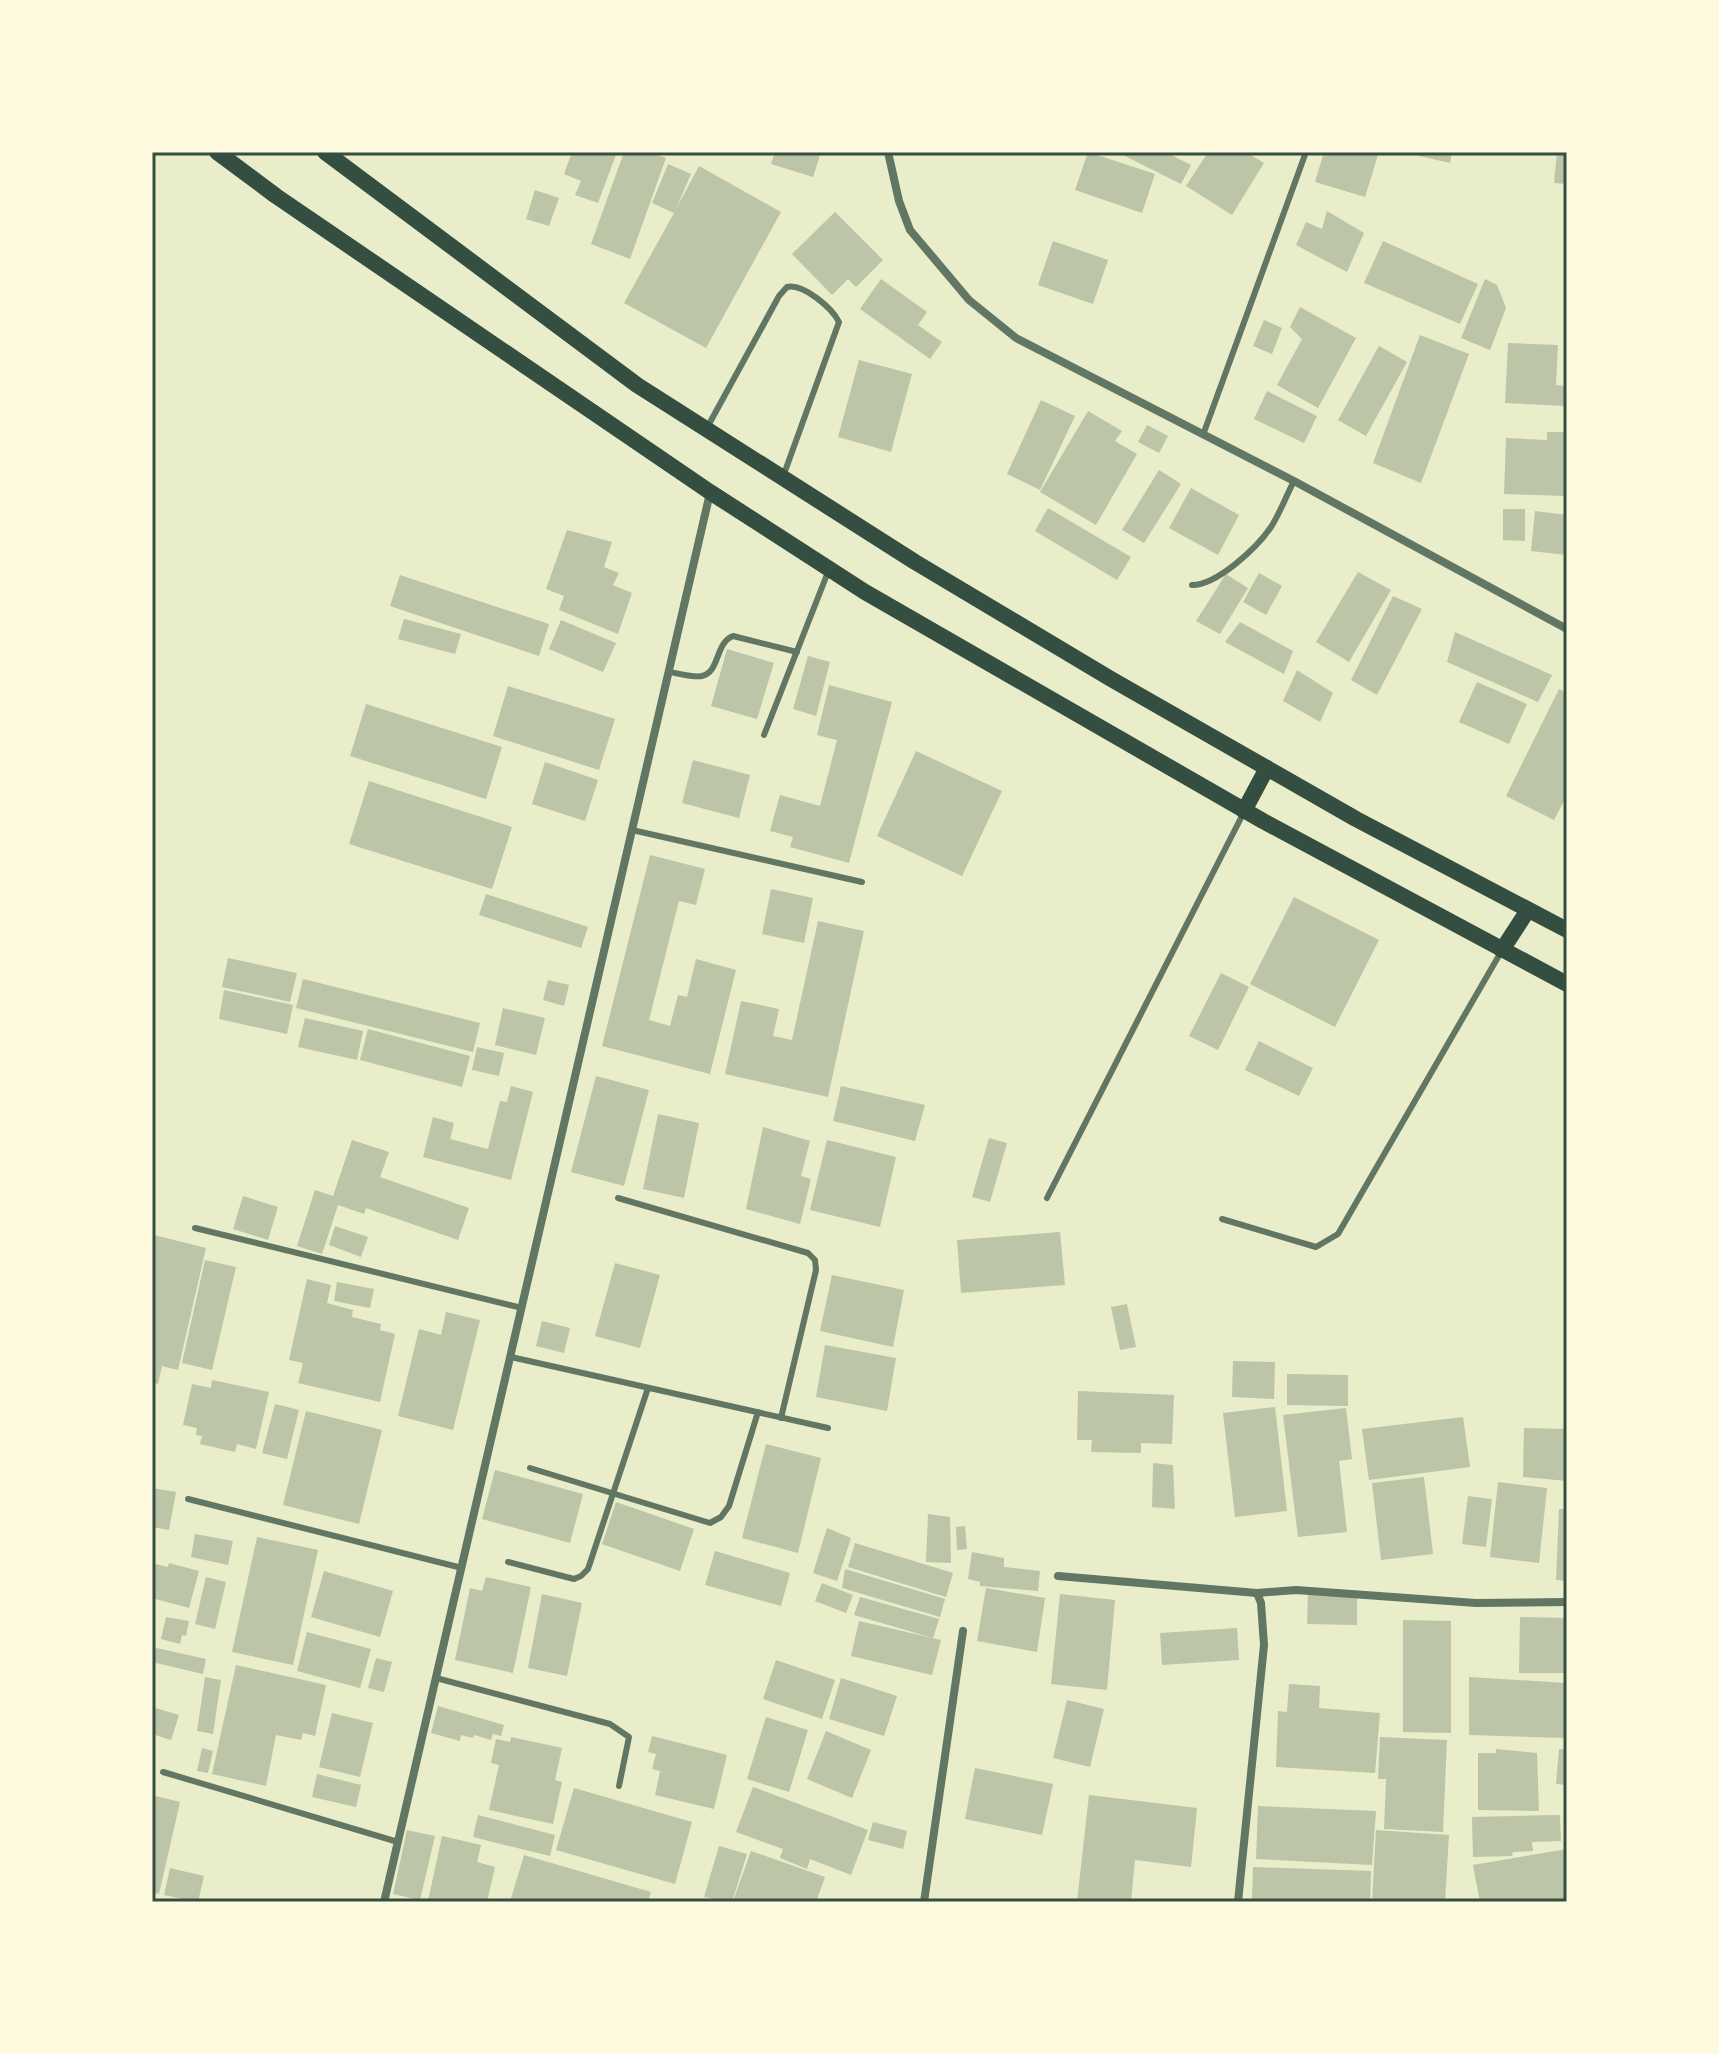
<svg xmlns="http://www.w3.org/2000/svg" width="1719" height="2054" viewBox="0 0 1719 2054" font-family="'Fira Sans',sans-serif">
<rect width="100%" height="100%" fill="#e9edc9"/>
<g fill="#bcc5a7">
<path d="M572,152h45l-19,51 -23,-8 6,-14 -17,-7z"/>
<path d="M624,152h25l17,6 -36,101 -39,-15z"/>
<path d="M775,152h46l-8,25 -42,-13z"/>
<path d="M1088,152l67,22 -13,39 -67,-23z"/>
<path d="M1117,152h48l26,13 -10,19z"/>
<path d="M1208,152h38l18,11 -32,52 -46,-29z"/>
<path d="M1324,152h55l-14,45 -50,-15z"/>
<path d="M1402,152h50l-2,11z"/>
<path d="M1557,152h10v32l-13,-1z"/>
<path d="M668,164l23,10 -15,35 23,-43 82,46 -75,136 -82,-45 50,-90 -22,-10z"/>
<path d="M535,190l24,8 -10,28 -23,-7z"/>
<path d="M1327,211l37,22 -17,39 -51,-27 10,-23 16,7z"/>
<path d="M835,212l48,48 -27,27 -8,-8 -16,16 -40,-41z"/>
<path d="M1053,241l55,19 -15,44 -55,-19z"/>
<path d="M1383,241l95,43 -18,40 -96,-41z"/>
<path d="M881,279l46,33 -9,13 24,17 -12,17 -70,-50z"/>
<path d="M1485,279l12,6 9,23 -16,42 -29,-12z"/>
<path d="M1300,307l56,31 -38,70 -41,-23 25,-46 -12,-12z"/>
<path d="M1264,320l18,8 -10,26 -19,-8z"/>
<path d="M1420,335l49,19 -48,129 -48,-20z"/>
<path d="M1508,343l50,2 -2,40 11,1 -1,20 -61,-3z"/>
<path d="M1379,346l28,16 -41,74 -28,-16z"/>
<path d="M859,360l53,14 -21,78 -53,-15z"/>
<path d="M1267,391l50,25 -13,27 -50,-24z"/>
<path d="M1041,400l34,16 -35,74 -33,-16z"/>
<path d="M1088,411l34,20 -7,10 22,13 -41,71 -56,-33z"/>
<path d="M1147,425l21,11 -9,17 -21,-11z"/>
<path d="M1547,432h20v64l-63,-2 2,-56 41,2z"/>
<path d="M1159,470l22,14 -37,59 -22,-13z"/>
<path d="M1191,488l48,27 -21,40 -49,-27z"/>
<path d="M1048,508l83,49 -14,23 -82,-49z"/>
<path d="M1503,509h22v32l-22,-1z"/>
<path d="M1535,511l32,4v40l-36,-4z"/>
<path d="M567,530l45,12 -8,25 15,6 -6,12 19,8 -14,41 -59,-24 5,-14 -18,-7z"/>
<path d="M1358,572l33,18 -42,72 -33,-20z"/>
<path d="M1259,573l23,13 -16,29 -23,-13z"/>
<path d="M1226,574l22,14 -28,46 -24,-13z"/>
<path d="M400,575l149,49 -10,32 -149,-50z"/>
<path d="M1393,596l29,13 -45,86 -26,-15z"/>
<path d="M404,619l57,15 -6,20 -57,-15z"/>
<path d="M561,620l55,23 -13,29 -54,-23z"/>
<path d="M1240,622l53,29 -9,23 -59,-32z"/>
<path d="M1455,632l97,43 -14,27 -91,-40z"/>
<path d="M727,649l47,14 -17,56 -46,-13z"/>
<path d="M808,656l22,6 -14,54 -23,-7z"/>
<path d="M1297,670l36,23 -13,29 -37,-21z"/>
<path d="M1477,682l50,22 -18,40 -50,-22z"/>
<path d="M829,685l63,17 -43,161 -59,-16 3,-10 -23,-6 10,-36 40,11 17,-66 -20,-5z"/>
<path d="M508,686l107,33 -16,51 -106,-34z"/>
<path d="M1559,689l8,4v102l-13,25 -48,-24z"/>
<path d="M366,704l136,43 -16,52 -136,-43z"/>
<path d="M916,751l86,40 -40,85 -85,-40z"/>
<path d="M693,760l57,15 -11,43 -57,-15z"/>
<path d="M545,762l53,18 -13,41 -53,-17z"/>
<path d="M369,781l143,46 -20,62 -143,-45z"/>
<path d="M650,855l55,14 -9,36 -17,-4 -30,119 21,6 8,-31 9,2 9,-38 40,11 -26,104 -108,-28z"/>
<path d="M771,889l42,9 -9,45 -42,-9z"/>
<path d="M486,894l102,33 -7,21 -102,-33z"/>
<path d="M1294,897l85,43 -44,87 -85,-43z"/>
<path d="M818,921l46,10 -36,166 -103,-23 16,-73 38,8 -6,27 19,4z"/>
<path d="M228,958l69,15 -7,29 -68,-15z"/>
<path d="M1221,973l28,14 -31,63 -29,-14z"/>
<path d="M303,979l177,44 -7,29 -177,-44z"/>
<path d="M548,980l21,5 -5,21 -21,-6z"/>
<path d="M224,990l69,15 -6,29 -68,-15z"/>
<path d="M503,1008l42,10 -9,37 -41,-10z"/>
<path d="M305,1018l58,13 -6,29 -59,-13z"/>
<path d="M368,1029l102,27 -8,31 -102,-27z"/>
<path d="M1259,1041l54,27 -14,28 -54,-26z"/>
<path d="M477,1047l27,6 -5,23 -27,-6z"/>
<path d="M596,1076l53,14 -25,96 -53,-14z"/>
<path d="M511,1086l22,6 -22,88 -88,-23 10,-40 21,6 -4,16 38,10 12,-48 7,1z"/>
<path d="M841,1086l84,19 -10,36 -82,-20z"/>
<path d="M658,1114l41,9 -15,75 -41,-9z"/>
<path d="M763,1127l47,14 -9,35 10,3 -11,45 -54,-15z"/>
<path d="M989,1138l18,5 -17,59 -18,-5z"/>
<path d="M352,1140l37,12 -9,25 89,31 -11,32 -92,-32 -2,6 -26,-9 -16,49 -25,-8 18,-56 18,6z"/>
<path d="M827,1140l69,17 -16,70 -70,-17z"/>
<path d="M243,1196l35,11 -10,33 -35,-11z"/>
<path d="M335,1226l33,11 -7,20 -32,-12z"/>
<path d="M1060,1232l5,53 -104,8 -4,-53z"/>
<path d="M154,1235l52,13 -28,122 -16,-4 -4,18 -6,-2z"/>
<path d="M205,1260l31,7 -24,103 -30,-7z"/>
<path d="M615,1263l45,12 -20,73 -45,-12z"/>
<path d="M832,1275l72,15 -11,57 -73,-16z"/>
<path d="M307,1279l24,6 -4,18 26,7 -1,7 29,7 -1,6 15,4 -15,68 -82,-19 5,-20 -14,-3z"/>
<path d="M337,1282l37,7 -4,19 -36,-7z"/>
<path d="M1127,1304l9,43 -16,3 -9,-43z"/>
<path d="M446,1312l34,8 -27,110 -55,-14 21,-87 22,6z"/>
<path d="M542,1321l28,7 -6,25 -28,-7z"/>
<path d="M825,1345l71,13 -9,53 -71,-14z"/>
<path d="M1233,1361l42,1 -1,37 -42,-2z"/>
<path d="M1287,1374l61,1v31l-61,-1z"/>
<path d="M212,1380l57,12 -13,57 -19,-5 -2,8 -35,-8 2,-8 -6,-1 1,-7 -14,-3 9,-41 19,4z"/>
<path d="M1078,1391l96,4 -2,49 -31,-1v10l-50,-1 1,-12h-15z"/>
<path d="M275,1404l24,6 -12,49 -25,-6z"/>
<path d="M1275,1407l12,104 -52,6 -12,-104z"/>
<path d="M1346,1408l6,51 -13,2 8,71 -49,5 -15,-122z"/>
<path d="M306,1411l76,19 -23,94 -76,-19z"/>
<path d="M1463,1417l7,50 -101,13 -7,-51z"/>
<path d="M1524,1428l43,1v52l-44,-4z"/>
<path d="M766,1444l55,14 -23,95 -56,-15z"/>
<path d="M1153,1463l20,2 2,44 -23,-2z"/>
<path d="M495,1470l88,24 -13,49 -88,-24z"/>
<path d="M1424,1477l9,77 -52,6 -9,-77z"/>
<path d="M1498,1482l49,6 -8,75 -49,-6z"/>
<path d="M152,1488l24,4 -7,38 -17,-3z"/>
<path d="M1468,1496l24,3 -6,48 -24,-3z"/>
<path d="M616,1502l78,27 -14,42 -78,-27z"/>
<path d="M1559,1509h8v72l-11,-1z"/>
<path d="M928,1514l22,3 1,46 -25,-1z"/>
<path d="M965,1526l2,23 -10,1 -1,-23z"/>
<path d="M827,1528l24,10 -14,43 -24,-8z"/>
<path d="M195,1534l38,7 -5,24 -37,-8z"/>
<path d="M257,1537l61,13 -25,115 -61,-13z"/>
<path d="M855,1543l98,30 -7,24 -98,-30z"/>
<path d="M715,1551l75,22 -9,33 -76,-21z"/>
<path d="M972,1552l32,6v9l36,4 -2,20 -58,-5v-4l-12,-3z"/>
<path d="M152,1563l16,4 1,-4 30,8 -10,37 -37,-10z"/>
<path d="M845,1569l100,30 -5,18 -98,-29z"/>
<path d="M324,1571l69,20 -13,46 -69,-20z"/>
<path d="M206,1577l20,5 -11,47 -20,-5z"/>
<path d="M486,1577l45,10 -18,86 -58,-13 15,-72 12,3z"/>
<path d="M822,1583l31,12 -7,18 -31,-12z"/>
<path d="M986,1588l59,10 -8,54 -60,-11z"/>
<path d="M542,1594l40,9 -15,73 -39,-8z"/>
<path d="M1060,1594l55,6 -8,90 -56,-6z"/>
<path d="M1308,1594l49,1v30l-50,-1z"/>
<path d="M860,1597l79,22 -6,19 -79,-23z"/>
<path d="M166,1617l23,4 -3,15 -4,-1 -2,9 -19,-5z"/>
<path d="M1520,1617l47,1v55h-48z"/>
<path d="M1403,1620l48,1v112l-48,-1z"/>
<path d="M859,1621l82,19 -9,35 -81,-19z"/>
<path d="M1237,1628l2,32 -77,5 -2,-32z"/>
<path d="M307,1632l64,17 -11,39 -63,-17z"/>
<path d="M152,1647l54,12 -3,15 -51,-12z"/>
<path d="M376,1658l16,4 -8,30 -16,-4z"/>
<path d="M776,1660l59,20 -13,39 -59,-20z"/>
<path d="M236,1665l90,20 -11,51 -12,-3 -2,7 -25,-5 -10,51 -54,-12z"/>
<path d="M205,1677l16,3 -8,54 -16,-3z"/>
<path d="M1469,1677l98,6v55l-98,-3z"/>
<path d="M841,1678l56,18 -13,40 -55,-17z"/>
<path d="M1289,1684l31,2 -1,22 61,5 -5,60 -99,-6 2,-56 9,1z"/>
<path d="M1067,1700l37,9 -14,58 -37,-9z"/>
<path d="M438,1706l66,19 -3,11 -8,-2 -2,6 -17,-5 -1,3 -12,-3 -1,6 -29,-8z"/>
<path d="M152,1707l27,8 -8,25 -19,-6z"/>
<path d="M332,1713l41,10 -13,54 -41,-10z"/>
<path d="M766,1717l42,13 -19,62 -42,-13z"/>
<path d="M826,1731l45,19 -19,48 -45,-19z"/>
<path d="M652,1736l75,19 -13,54 -59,-14 5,-24 -8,-2 4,-15 -8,-2z"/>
<path d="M511,1737l51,11 -7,32 7,2 -9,42 -64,-14 10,-45 -8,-2 5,-24 14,3z"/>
<path d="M1380,1737l67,3 -4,92 -59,-3 2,-50h-8z"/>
<path d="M202,1748l11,3 -5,22 -11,-2z"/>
<path d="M1496,1749l41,4 2,58 -61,-1v-57h18z"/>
<path d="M1559,1749l8,1v35l-11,-1z"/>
<path d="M975,1768l78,16 -11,51 -77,-16z"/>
<path d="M317,1774l44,11 -5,22 -44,-10z"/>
<path d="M753,1787l115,43 -17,45 -41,-16 -3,10 -27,-11 3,-9 -47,-17z"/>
<path d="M574,1788l118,34 -17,62 -119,-34z"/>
<path d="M152,1795l28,7 -21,92 -7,-2z"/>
<path d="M1089,1795l108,13 -6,59 -56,-7 -4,42h-54z"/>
<path d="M1258,1806l118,5 -4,54 -116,-6z"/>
<path d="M478,1815l77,20 -5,21 -77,-19z"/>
<path d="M1560,1815l1,26 -29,1 1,9 -20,1 -1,4 -39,1 -1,-40z"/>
<path d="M873,1822l34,9 -4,18 -35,-9z"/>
<path d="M407,1830l28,6 -15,64 -27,-6z"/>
<path d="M1376,1830l73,5 -4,67h-73z"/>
<path d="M442,1836l39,9 -4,17 18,5 -8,35 -59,-1z"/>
<path d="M719,1846l28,8 -15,48 -28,-5z"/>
<path d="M1567,1849v53h-87l-7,-37z"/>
<path d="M751,1851l74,26 -9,25 -83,-1z"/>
<path d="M524,1855l127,37 -3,10h-138z"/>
<path d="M1253,1867l118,4 -1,31h-118z"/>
<path d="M170,1868l34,8 -6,26 -34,-7z"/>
</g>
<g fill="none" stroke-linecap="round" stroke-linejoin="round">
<g stroke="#617663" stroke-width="6">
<path d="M708,426l71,-130 8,-9c16,-4 45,21 52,35l-55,152"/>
<path d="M1203,435l103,-283"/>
<path d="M1192,585c25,0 65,-37 79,-58 9,-14 15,-31 23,-46"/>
<path d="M669,672c9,1 24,6 33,4 18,-4 13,-33 31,-40l64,16"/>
<path d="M764,735l64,-163"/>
<path d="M632,830l230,52"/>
<path d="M618,1198l190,55 7,7 1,10 -35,148"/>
<path d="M1047,1198l197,-386"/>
<path d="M1222,1219l94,28 22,-13 163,-282"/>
<path d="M195,1228l327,80"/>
<path d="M511,1357l317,71"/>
<path d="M530,1468l180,55 11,-6 8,-11 29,-94"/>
<path d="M188,1499l274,69"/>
<path d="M508,1562l66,17 7,-3 7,-7 60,-181"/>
<path d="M436,1678l174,46 19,13 -10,49"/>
<path d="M163,1772l235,70"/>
</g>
<g stroke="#617663" stroke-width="8">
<path d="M888,152l11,49 11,29 59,70 47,38 278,143 273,148"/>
<path d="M1058,1576l199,17 39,-3 180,13 91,-1"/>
<path d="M384,1902l326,-1409"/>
<path d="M924,1902l39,-271"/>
<path d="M1238,1902l26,-257 -3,-42 -4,-10"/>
</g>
<g stroke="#344e41" stroke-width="16">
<path d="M217,152l59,44 434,296 155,100 398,229 304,163"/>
<path d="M325,152l312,233 278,177 196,117 245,140 211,111"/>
<path d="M1244,811l23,-43"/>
<path d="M1502,950l26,-40"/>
</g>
</g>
<rect width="1719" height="2054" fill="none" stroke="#fefae0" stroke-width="308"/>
<rect x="154" y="154" width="1411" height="1746" fill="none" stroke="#344e41" stroke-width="3"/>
</svg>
